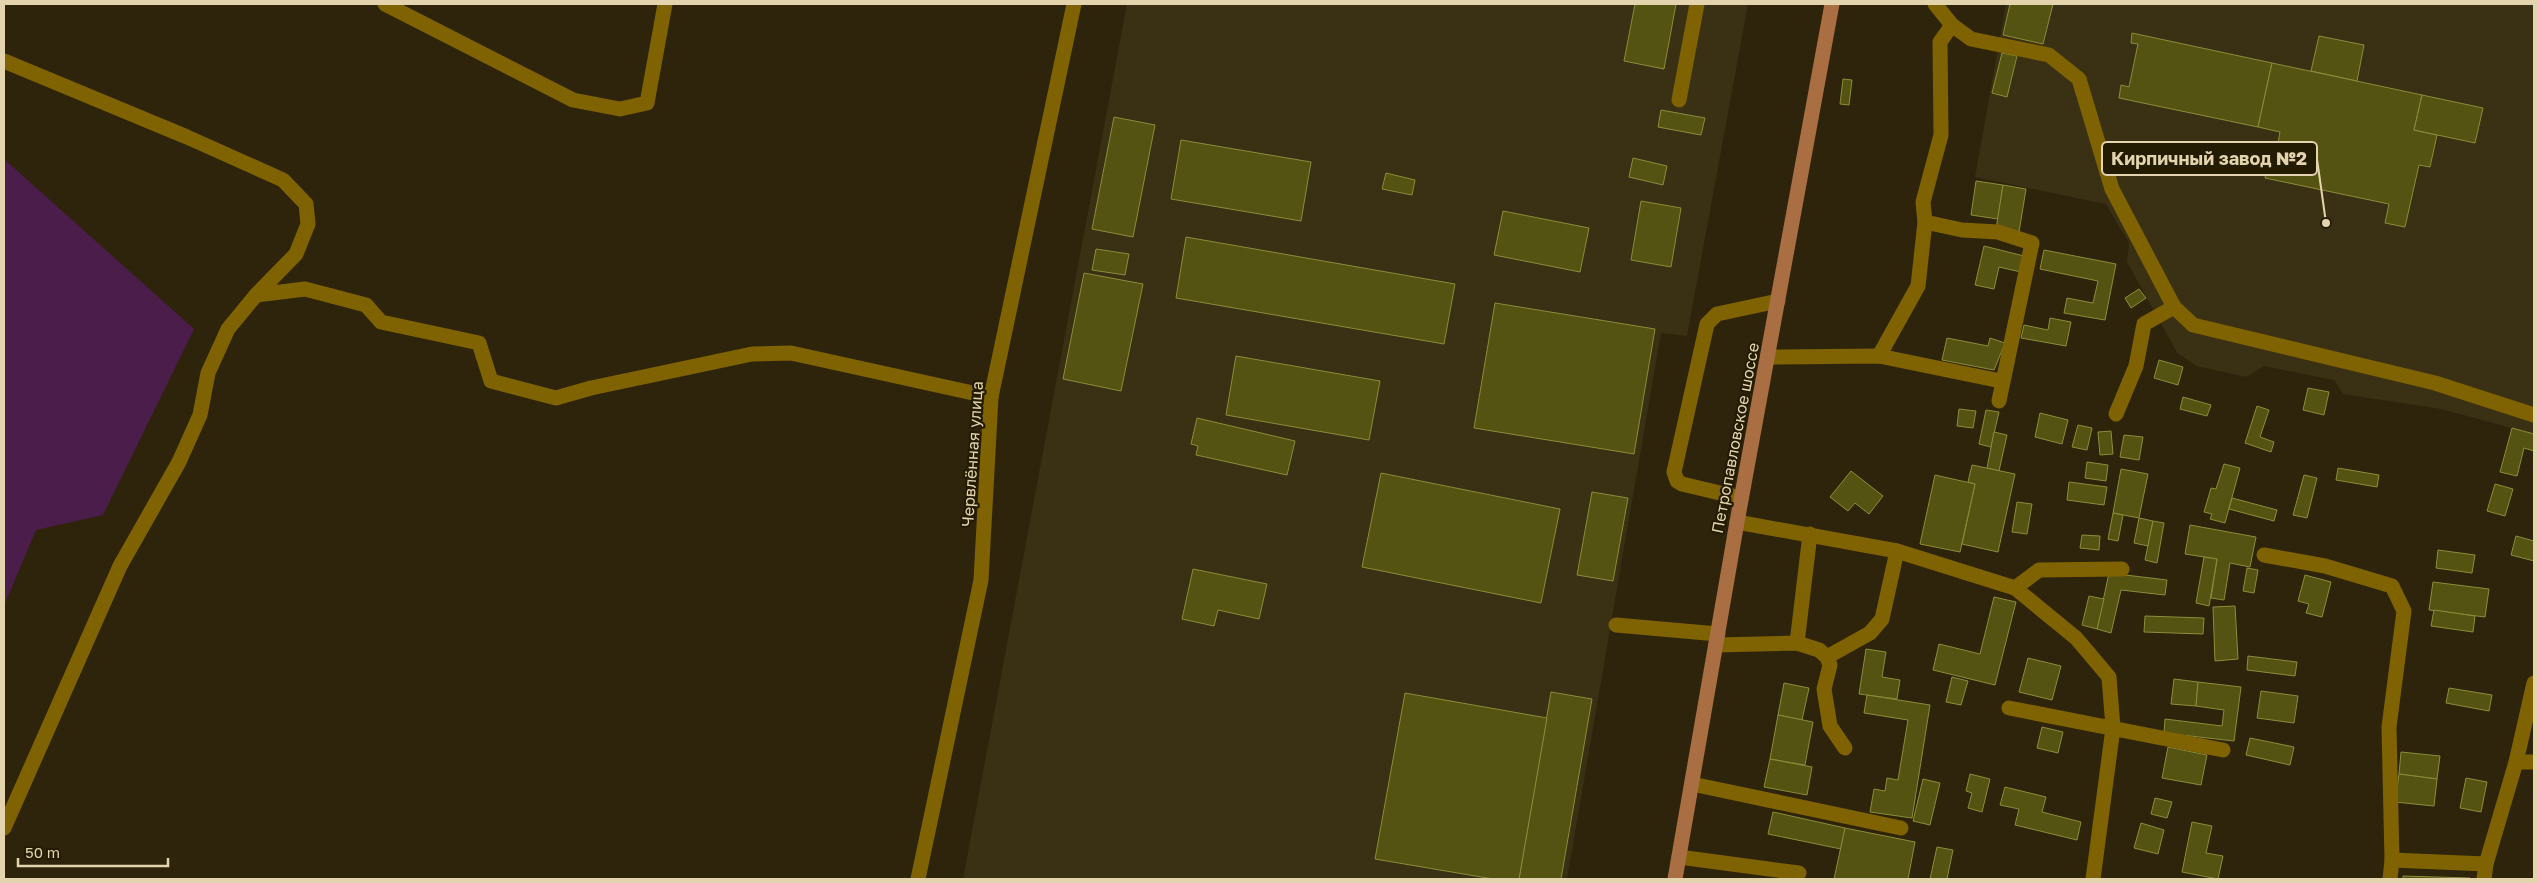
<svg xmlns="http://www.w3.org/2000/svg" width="2538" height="883" viewBox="0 0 2538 883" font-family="'Golos Text',sans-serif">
<rect width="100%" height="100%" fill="#2e240b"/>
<g fill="#3a3014">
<path d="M1127,4h621l-61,332 -26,-3 -94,546h-604z"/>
<path d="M2006,4h528v430l-93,-25 -98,-15 -9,-14 -70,-14 -18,11 -49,-11 -19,-12 -51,-92 2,-19 -23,-39 -131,-27z"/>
</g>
<path fill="#4b1d4a" d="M4,159l190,170 -91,186 -67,15 -32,76z"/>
<g fill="#545312" stroke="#8d8c3a">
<path d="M1635,4h41l-12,65 -40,-8z"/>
<path d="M2010,4h43l-10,40 -40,-9z"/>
<path d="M2132,33l140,30 -14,64 -139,-29 2,-13 8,2 9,-43 -7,-1z"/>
<path d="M2319,36l45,9 -7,36 -46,-10z"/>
<path d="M2002,53l15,3 -10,41 -15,-4z"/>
<path d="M2272,63l150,32 -8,35 23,5 -7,32 -11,-2 -14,62 -20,-4 4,-19 -124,-26 3,-15 6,1 6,-32 -22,-5z"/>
<path d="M1843,79l9,1 -3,25 -9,-1z"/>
<path d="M2422,95l61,13 -8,35 -61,-13z"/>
<path d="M1661,110l44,8 -4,17 -43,-8z"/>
<path d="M1114,117l41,8 -22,112 -41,-8z"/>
<path d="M1181,140l130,22 -10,59 -130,-22z"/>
<path d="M1633,158l34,8 -4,19 -34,-8z"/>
<path d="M1386,173l29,7 -3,15 -30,-6z"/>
<path d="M1976,181l27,4 -5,34 -27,-4z"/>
<path d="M2003,185l23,4 -7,43 -23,-3z"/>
<path d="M1641,201l40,7 -10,59 -40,-7z"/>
<path d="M1503,211l86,17 -9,44 -86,-17z"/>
<path d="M1186,237l269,47 -11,60 -268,-46z"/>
<path d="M1984,246l40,10 -3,16 -22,-5 -5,22 -19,-4z"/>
<path d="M1096,249l33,5 -4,21 -33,-5z"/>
<path d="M2044,250l72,14 -11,56 -41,-7 3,-15 26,5 5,-22 -58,-12z"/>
<path d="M1084,273l59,11 -22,107 -58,-12z"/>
<path d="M2139,289l7,9 -15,10 -6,-10z"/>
<path d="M1495,303l160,26 -21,125 -160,-26z"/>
<path d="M2050,318l21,4 -5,24 -45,-8 3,-13 24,5z"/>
<path d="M1947,338l41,8 2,-8 15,5 -11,27 -52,-10z"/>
<path d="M1236,356l144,25 -11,59 -143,-25z"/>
<path d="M2159,360l24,7 -5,18 -24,-7z"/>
<path d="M2308,388l21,4 -5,23 -21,-5z"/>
<path d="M2183,397l28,8 -4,11 -27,-7z"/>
<path d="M2257,406l12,4 -9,27 14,5 -3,10 -26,-9z"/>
<path d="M1959,409l17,2 -3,17 -16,-2z"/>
<path d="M1986,410l13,2 -8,35 -12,-3z"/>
<path d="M2040,413l28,7 -6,24 -27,-7z"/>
<path d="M1197,418l98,23 -8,34 -91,-20 2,-9 -7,-2z"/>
<path d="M2078,425l14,3 -5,22 -15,-3z"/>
<path d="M2512,428l22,6v17l-10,-3 -7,28 -17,-4z"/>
<path d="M2111,431l2,23 -13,1 -2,-23z"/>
<path d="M1994,432l13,3 -8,36 -12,-3z"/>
<path d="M2124,435l19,2 -4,23 -19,-3z"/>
<path d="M2087,462l21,3 -2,16 -21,-3z"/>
<path d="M2224,464l16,4 -15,55 -15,-4 2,-5 -8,-2 7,-24 5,1z"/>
<path d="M1972,465l43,9 -17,78 -36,-8 13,-60 -7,-2z"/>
<path d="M2338,468l41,7 -2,12 -41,-7z"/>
<path d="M2121,469l27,5 -9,44 -26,-5z"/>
<path d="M1851,471l32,25 -14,18 -14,-11 -7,8 -18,-14z"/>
<path d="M1381,473l179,36 -19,94 -179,-36z"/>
<path d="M1935,475l40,9 -15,68 -40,-8z"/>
<path d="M2304,475l13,3 -10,40 -14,-3z"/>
<path d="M2069,482l38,5 -3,18 -37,-5z"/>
<path d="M2495,484l18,5 -8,27 -18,-5z"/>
<path d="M1592,492l36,6 -15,83 -36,-6z"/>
<path d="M2232,498l45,12 -3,11 -45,-12z"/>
<path d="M2017,502l15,2 -5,30 -15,-2z"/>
<path d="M2113,513l10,2 -5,26 -10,-2z"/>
<path d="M2139,518l14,3 -5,25 -14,-3z"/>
<path d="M2153,521l11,2 -7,40 -12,-3z"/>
<path d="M2190,525l66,12 -6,30 -20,-4 -6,37 -13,-2 6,-39 -32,-5z"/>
<path d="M2082,535l18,1 -1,14 -19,-2z"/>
<path d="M2516,536l18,5v20l-23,-6z"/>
<path d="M2438,550l37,5 -3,18 -36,-5z"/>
<path d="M2204,557l13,2 -8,47 -13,-3z"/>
<path d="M2247,568l11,2 -4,23 -11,-2z"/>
<path d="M1193,569l74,15 -8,35 -41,-9 -4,16 -32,-7z"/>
<path d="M2109,573l58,7 -2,15 -44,-5 -10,43 -14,-4z"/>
<path d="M2305,575l26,7 -9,35 -16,-4 3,-9 -11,-3z"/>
<path d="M2433,582l56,7 -4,28 -56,-7z"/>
<path d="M2089,596l15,3 -7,30 -15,-4z"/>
<path d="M1994,597l22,5 -21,83 -62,-15 6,-26 41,10z"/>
<path d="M2235,606l3,53 -23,2 -2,-54z"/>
<path d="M2434,610l41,6 -2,16 -42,-6z"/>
<path d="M2145,616l59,2 -1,16 -59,-2z"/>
<path d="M1866,649l20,3 -4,25 18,3 -3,19 -38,-5z"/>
<path d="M2248,656l49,6 -2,14 -48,-6z"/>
<path d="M2028,658l33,8 -9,34 -33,-8z"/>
<path d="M1952,677l16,4 -7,24 -15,-3z"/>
<path d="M2174,679l24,3 -2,24 -25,-2z"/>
<path d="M2198,682l43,5 -7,54 -70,-8 1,-14 57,7 2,-16 -28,-4z"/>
<path d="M1784,683l25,5 -7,32 -24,-5z"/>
<path d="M2449,688l43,7 -3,16 -43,-8z"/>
<path d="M2261,691l37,5 -4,27 -37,-5z"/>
<path d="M1551,692l41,7 -31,180h-42z"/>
<path d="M1405,693l142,25 -28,161h-26l-118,-20z"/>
<path d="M1867,695l63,10 -18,113 -42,-6 4,-23 11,2 2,-13 11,2 10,-60 -44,-7z"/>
<path d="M1778,715l35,7 -8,43 -35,-6z"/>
<path d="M2042,727l21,5 -5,21 -21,-5z"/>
<path d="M2250,738l44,9 -4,18 -44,-10z"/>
<path d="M2168,747l39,8 -6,30 -39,-7z"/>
<path d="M2401,752l39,4 -3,23 -38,-5z"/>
<path d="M1770,759l42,8 -5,28 -43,-8z"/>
<path d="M1970,774l20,5 -8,33 -14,-4 4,-15 -6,-2z"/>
<path d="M2399,774l38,5 -3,27 -39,-4z"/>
<path d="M2466,778l21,4 -6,30 -21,-4z"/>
<path d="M1923,779l17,4 -10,42 -17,-4z"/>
<path d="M2005,787l41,10 -4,15 39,10 -4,18 -62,-15 4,-16 -19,-4z"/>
<path d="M2155,798l17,4 -5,16 -16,-4z"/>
<path d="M1773,812l72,16 -4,21 -73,-15z"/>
<path d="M2192,822l20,4 -6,27 17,3 -5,23 -36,-7z"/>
<path d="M2141,823l23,7 -6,24 -24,-6z"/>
<path d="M1845,828l70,14 -7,37h-74z"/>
<path d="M1937,847l16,3 -6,29h-17z"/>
<path d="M2403,876l67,2v1h-67z"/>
</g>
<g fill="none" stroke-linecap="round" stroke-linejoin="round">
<g stroke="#7f6201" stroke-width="15">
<path d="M385,4l188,96 47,9 27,-6 18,-99"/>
<path d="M1935,4l17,21 19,14 78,16 30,24 33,110 62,118 19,18 242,58 99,32"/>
<path d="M4,61l183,76 96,43 23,24 2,20 -12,30 -40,41 -28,34 -20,44 -8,42 -21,47 -59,104 -116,262"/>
<path d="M1679,100l18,-96"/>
<path d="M1925,222l37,8 36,2 34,11 -33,158"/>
<path d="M256,295l49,-6 61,16 15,17 98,21 12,38 65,17 35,-10 161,-34 39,-1 200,44"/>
<path d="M1879,356l39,-70 7,-64 -2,-20 18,-67 -1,-93 12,-17"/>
<path d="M1768,357l111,-1 122,25"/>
<path d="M2116,414l20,-48 8,-42 30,-17"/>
<path d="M1741,498l-59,-14 -5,-3 -3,-9 33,-148 10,-10 61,-13"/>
<path d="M1737,522l160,29 118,37 61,50 33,39 4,51 -20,151"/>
<path d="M2264,555l61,11 67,20 12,25 -15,116 3,133 -2,19"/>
<path d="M2015,588l24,-18 83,-1"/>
<path d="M1616,625l102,9"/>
<path d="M1797,643l13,-109"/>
<path d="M1716,645l81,-2 22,7 8,7 3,8 -6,24 6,37 15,22"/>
<path d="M1827,657l43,-24 12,-14 15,-68"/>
<path d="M2009,708l214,42"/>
<path d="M2516,762h18"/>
<path d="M1692,784l209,44"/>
<path d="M1679,857l120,16"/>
<path d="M2392,860l94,4"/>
<path d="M918,879l63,-299 10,-183 83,-393"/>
<path d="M2484,879l2,-15 30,-102 18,-79"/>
</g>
<path stroke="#a96f42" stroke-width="15" d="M1675,879l62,-357 95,-518"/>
</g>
<g text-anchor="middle" stroke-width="4.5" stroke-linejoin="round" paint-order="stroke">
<g font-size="16" fill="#e3d4ae" stroke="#241b03">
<text transform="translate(1735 438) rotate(-79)" y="6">Петропавловское шоссе</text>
<text transform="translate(972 454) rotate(-86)" y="6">Червлённая улица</text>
</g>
</g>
<path fill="none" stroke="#e3d4ae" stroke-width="2" d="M2326 223L2317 159"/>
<circle fill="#e3d4ae" stroke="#241b03" stroke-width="2" cx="2326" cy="223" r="5"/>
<rect fill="#241b03" stroke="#e3d4ae" stroke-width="2" x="2102" y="142" width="215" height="33" rx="5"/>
<g font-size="18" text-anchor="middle" font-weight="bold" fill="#e3d4ae">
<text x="2209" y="165">Кирпичный завод №2</text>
</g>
<rect width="2538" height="883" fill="none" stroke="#e3d4ae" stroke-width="10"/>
<path d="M18 858v8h150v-8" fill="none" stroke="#e3d4ae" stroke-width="2.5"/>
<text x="25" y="858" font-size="15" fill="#e3d4ae" stroke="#241b03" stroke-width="4" paint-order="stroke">50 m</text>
</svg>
